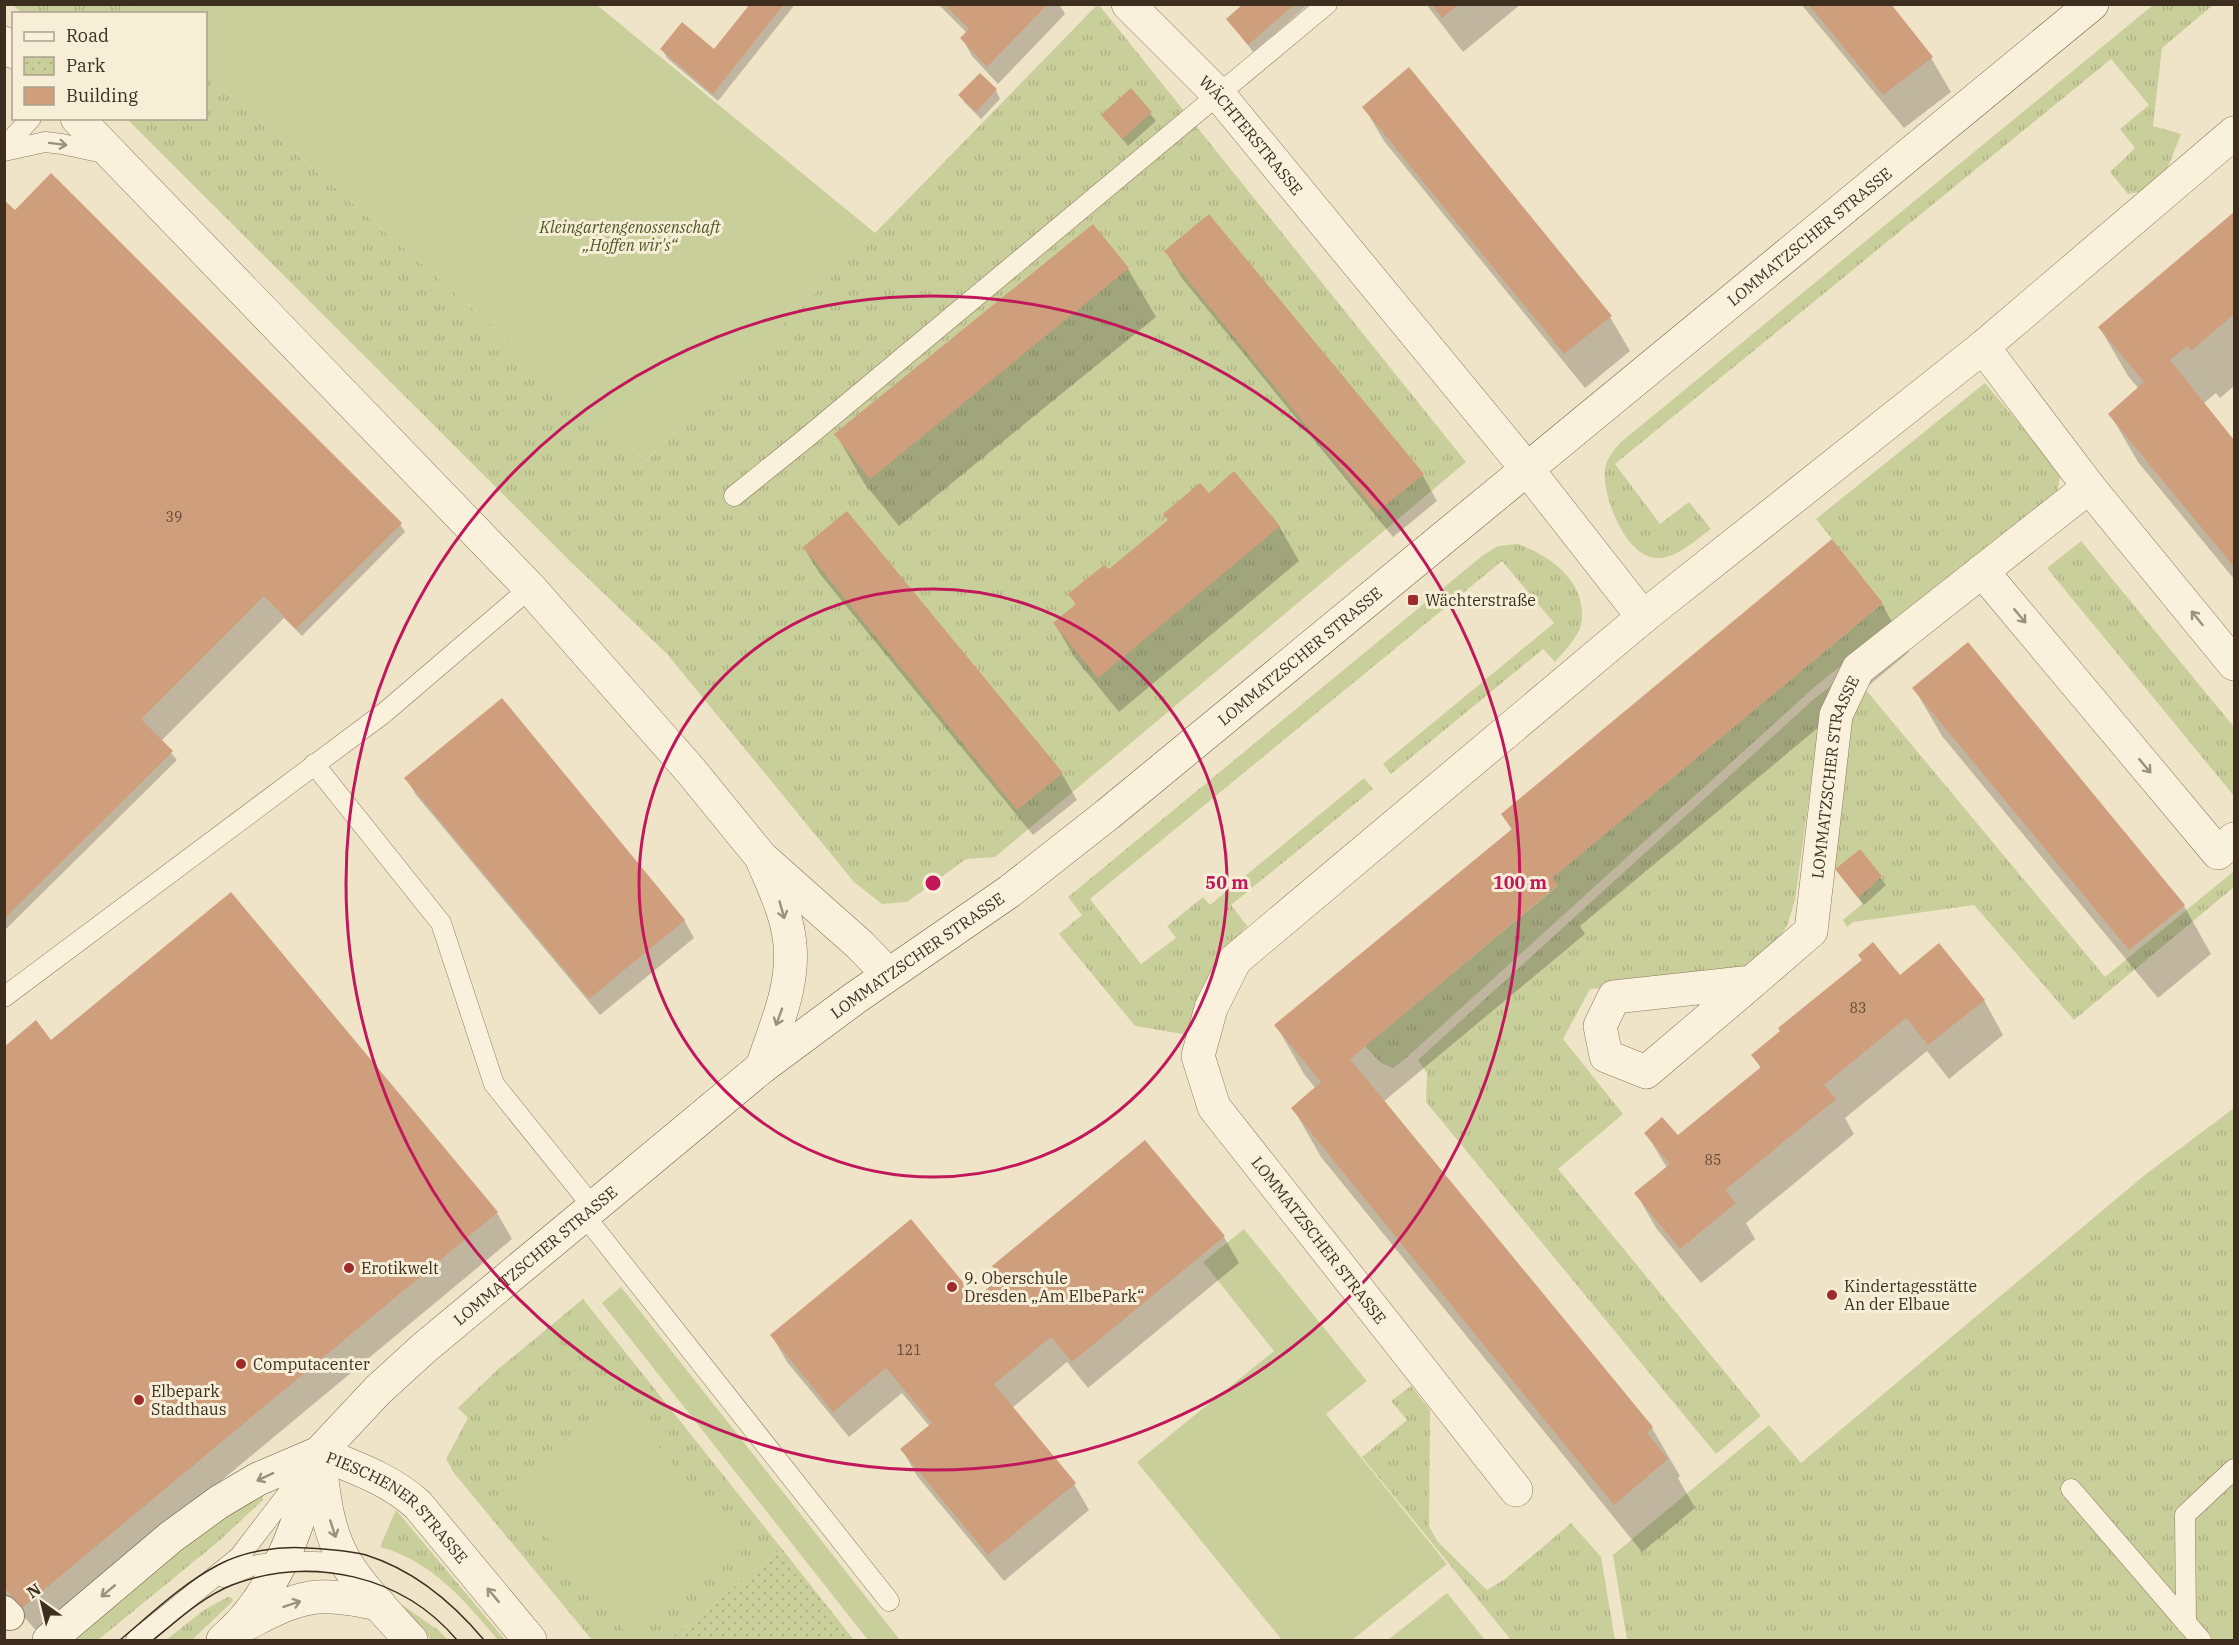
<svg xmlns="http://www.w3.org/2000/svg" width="2239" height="1645" viewBox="0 0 2239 1645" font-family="'IBM Plex Serif',serif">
<defs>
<pattern id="grass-tufts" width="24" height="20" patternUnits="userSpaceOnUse" patternTransform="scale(1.5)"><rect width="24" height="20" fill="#c9cf9b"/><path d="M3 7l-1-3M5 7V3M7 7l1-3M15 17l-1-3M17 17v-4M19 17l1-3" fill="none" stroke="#aeb285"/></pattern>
<pattern id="park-dots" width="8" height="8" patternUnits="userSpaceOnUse" patternTransform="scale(1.5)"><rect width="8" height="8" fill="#c9cf9b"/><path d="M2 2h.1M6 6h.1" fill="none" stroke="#aeb285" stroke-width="1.8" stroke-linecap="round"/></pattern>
</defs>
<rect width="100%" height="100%" fill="#f0e4c8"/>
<g fill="url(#grass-tufts)">
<path d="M13,5h114l10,8h-115z"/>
<path d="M1097,5h2l367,457 -471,395 -29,2 -59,43 -25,2 -28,-22 -187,-228 -94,-90 -446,-445 79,-1v-44l440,387 229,-228z"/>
<path d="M2153,5h60l-51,43 -9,78 28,8 -13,33 -22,24 -18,3 -18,-22 25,-24 -15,-19 29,-24 -38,-46 -496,405 45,60 29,-22 22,27c-16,11 -32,28 -52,29 -33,2 -57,-62 -54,-88 1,-12 9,-20 16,-28z"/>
<path d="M1985,383l76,90 -5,24 -92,76 -8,-2 -145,119 -406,369 -12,9 -12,-5 -16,-17 193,-160 -6,-8 331,-275 -67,-84z"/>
<path d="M2081,541l153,186v69l-187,-228z"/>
<path d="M1517,544c32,11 68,36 65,75 -1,16 -17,31 -27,43l-12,-13 -152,125 -8,-10 171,-141 -52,-62 -412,338 51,65 35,-26 -9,-12 36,-29 7,8 154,-127 9,11 -142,116 16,21c-33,35 -50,62 -58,109l-54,-9 -76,-92 23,-19 -14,-18 414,-341 16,-10z"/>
<path d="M1847,674l-27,44 -25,182 -8,26 -24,35 -33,14 -140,14 -27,50 60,75 -65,55 203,247 -45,38 -290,-352 1,-29 -9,-13 397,-362z"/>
<path d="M1866,690l239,287 129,-106v16l-160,133 -100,-115 -121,17 -6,5 -4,-7 19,-16 -4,-6 24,-22 -22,-27 -25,20 -5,-12 20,-135z"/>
<path d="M2234,1108v532h-607l-14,-85 156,-130 32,38 345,-289z"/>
<path d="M583,1299l199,250 -114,91h-76l-138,-167 -8,-14 22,-41 -10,-10 39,-38z"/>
<path d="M1411,1386l19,24 -1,116 8,15 50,49 18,-11 66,-56 30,34 14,83h-104l-149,-183 45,-37 -16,-19z"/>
<path d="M263,1495v5l-44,41 -121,99h-23l156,-131z"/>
<path d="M396,1510l6,7 103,123h-7c-32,-38 -67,-80 -118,-93z"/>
<path d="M228,1597l4,1 1,3 -41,39h-26l38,-30z"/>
<path d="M401,1604l37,26 10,10h-17z"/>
</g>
<path fill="url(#park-dots)" d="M782,1549l72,91h-186z"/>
<g fill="#c9cf9b">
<path d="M127,5h470l278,228 -229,228 -440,-387v-60l-69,-1z"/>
<path d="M1244,1229l123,152 -41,33 121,150 -95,76h-70l-145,-178 137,-111 -71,-89z"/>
<path d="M621,1287l279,353h-32l-266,-337z"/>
<path d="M618,1398l122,148 -110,92 -123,-149z"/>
<path d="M1447,1593l38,47h-97z"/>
</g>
<g fill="#0003">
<path d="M752,4h40l1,3 -75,94 -51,-43 -5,-9 53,2z"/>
<path d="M938,4h121l6,10 -67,70 -26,-28 -10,-18 5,-5z"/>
<path d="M1246,4h63l-56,48 -25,-33z"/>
<path d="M1426,4h95l-58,48z"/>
<path d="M1801,4h86l44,54 20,34 -47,36z"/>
<path d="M996,90l4,9 -19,20 -16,-16 -5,-8z"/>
<path d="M1131,90l25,31 -28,25 -25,-31z"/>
<path d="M1364,107l246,210 20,34 -45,37 -201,-247z"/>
<path d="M4,202l396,322 5,8 -103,104 -18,-18 -123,123 16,19 -173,171z"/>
<path d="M2234,214v172l-14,12 -4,-5 -13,11 31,38v137l-96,-117 -28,-48 29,-25 -11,-13 -28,-48z"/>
<path d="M1093,226l35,43 28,48 -257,209 -35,-43 -28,-49z"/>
<path d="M1166,251l256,223 15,27 -44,36 -212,-260z"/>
<path d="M1208,495l71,31 20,35 -180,151 -44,-54 -20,-34 22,-18 -7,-11 38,-23 61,-51 -4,-7z"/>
<path d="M804,548l258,226 15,26 -44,35 -213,-261z"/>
<path d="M1882,604l27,48 -329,274 5,8 -202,168 269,326 28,48 -2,2 17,30 -53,44 -321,-395 -28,-49 23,-19 -12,-15 -28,-49 236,-195 -9,-15z"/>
<path d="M1914,688l270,218 27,48 -53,44 -216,-262z"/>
<path d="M406,778l278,142 10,18 -94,77 -184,-220z"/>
<path d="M1860,851l26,34 -22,20 -22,-28z"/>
<path d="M231,894l266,319 15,26 -474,394 -34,-40v-544l47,-7z"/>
<path d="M1900,977l84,23 19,35 -54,44 -22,-28 -82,67 9,16 -108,89 9,16 -54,44 -45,-55 -20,-35 31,-25 -21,-35 31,4 84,-68 -8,-14z"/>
<path d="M1145,1142l79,95 15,26 -151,125 -21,-26 -55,46 62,76 15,26 -85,71 -87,-105 -15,-27 28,-22 -28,-34 -53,44 -62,-75 -15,-26 204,-36 25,-21 -7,-13z"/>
</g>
<g fill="#cf9f7d">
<path d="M750,4h34l-71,90 -53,-45 22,-27 32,27z"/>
<path d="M944,4h104l-61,63 -27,-29 9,-9z"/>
<path d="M1243,4h52l-47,41 -22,-26z"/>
<path d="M1431,4h28l-17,14z"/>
<path d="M1808,4h83l42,53 -50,38z"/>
<path d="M1409,67l203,249 -48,38 -202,-247z"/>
<path d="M980,73l17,16 -21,23 -18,-17z"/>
<path d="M1131,88l21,24 -30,27 -21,-24z"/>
<path d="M51,173l351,350 -106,106 -32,-33 -123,123 32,32 -169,168v-719l11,10z"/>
<path d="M2234,212v102l-43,37 -4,-5 -17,14 64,80v127l-126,-153 36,-32 -46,-55z"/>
<path d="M1209,214l215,260 -47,38 -213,-261z"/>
<path d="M1093,224l36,44 -259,211 -36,-45z"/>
<path d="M1234,471l46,55 -182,152 -45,-55 23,-19 -8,-10 36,-29 5,4 59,-49 -5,-6 37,-31 9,10z"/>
<path d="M847,511l216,262 -46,37 -214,-263z"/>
<path d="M1832,539l51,64 -331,275 6,7 -208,174 303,368 -6,6 21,26 -54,46 -323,-397 30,-26 -47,-57 238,-196 -11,-15z"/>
<path d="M1968,642l217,263 -56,45 -217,-262z"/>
<path d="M502,698l183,222 -96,79 -185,-221z"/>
<path d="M1860,849l22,27 -24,22 -23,-29z"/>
<path d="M231,892l267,320 -476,396 -18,-21v-540l32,-27 15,20z"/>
<path d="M1873,942l27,33 39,-32 46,57 -57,45 -22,-27 -82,67 12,14 -111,91 11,13 -56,46 -46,-56 36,-29 -26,-31 18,-16 16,18 83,-68 -10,-12 29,-24 -2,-3 84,-68 -4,-5z"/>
<path d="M1145,1140l80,96 -153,126 -21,-25 -57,47 82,99 -88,72 -88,-106 32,-26 -46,-55 -53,44 -63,-77 141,-116 65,79 25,-21 -9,-11z"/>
</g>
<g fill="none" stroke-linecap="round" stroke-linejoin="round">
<defs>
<g id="service">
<path d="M4,148l27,-30"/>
<path d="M4,151l41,-9 17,2 46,10"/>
<path d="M734,496l71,-57 522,-435"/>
<path d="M314,764l127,159 53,161 99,123"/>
<path d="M4,997l380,-284 146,-125"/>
<path d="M584,1215l305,386"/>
<path d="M2071,1489l130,151"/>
<path d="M224,1577l28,-11 29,-5 65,2"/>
<path d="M2186,1623l-1,-108 49,-46"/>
<path d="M136,1640l103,-83 69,-90"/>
</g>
<path id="pedestrian" d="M4,1610l6,6"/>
<g id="minor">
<path id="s1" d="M1128,4l92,92 307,373 116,148"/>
<path d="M4,43l10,9"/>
<path d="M77,118l453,470 161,183 70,86 99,88 28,29"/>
<path d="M2089,487l145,177"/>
<path d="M1982,571l236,282 16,-14"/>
<path id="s2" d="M1752,982l-106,90 -40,-16 -6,-30 14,-29 138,-15 59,-51 25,-216 22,-46 231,-182 -106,-140"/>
<path d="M762,1067c13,-39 32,-80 28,-122 -2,-29 -16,-57 -27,-83"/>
<path d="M1516,1490l-302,-383 -16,-51 13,-48 24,-48 408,-343 340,-270 251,-214"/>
<path d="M238,1628c25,-12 52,-29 80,-31 21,-1 41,3 61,7"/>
<path id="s3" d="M411,1640c-22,-24 -49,-51 -66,-79 -19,-32 -22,-72 -26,-108 34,14 71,26 99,52l112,135"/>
</g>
<g id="secondary">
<path id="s4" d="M49,1640l122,-103 48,-35 39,-23 61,-26 59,-63 46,-42 338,-281 93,-69 155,-107 98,-77 984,-810"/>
<path d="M223,1640c54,-45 78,-121 96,-187"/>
</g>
</defs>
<use href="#service" stroke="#8d765c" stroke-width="21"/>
<use href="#pedestrian" stroke="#8d765c" stroke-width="30"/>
<use href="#minor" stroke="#8d765c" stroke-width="34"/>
<use href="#secondary" stroke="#6f573f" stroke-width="34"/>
<use href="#service" stroke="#faf1dc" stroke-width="20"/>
<use href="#pedestrian" stroke="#faf1dc" stroke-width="28"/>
<use href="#minor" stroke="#faf1dc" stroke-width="33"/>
<use href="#secondary" stroke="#faf1dc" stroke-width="33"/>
<g stroke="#3d2e20" stroke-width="1.5">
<path d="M120,1640c31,-26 62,-56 98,-75 26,-14 60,-19 89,-17 20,1 40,2 59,7 48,15 87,48 118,85"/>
<path d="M153,1640c24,-19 49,-43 79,-55 79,-30 170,-10 225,55"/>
</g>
</g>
<defs><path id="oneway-shaft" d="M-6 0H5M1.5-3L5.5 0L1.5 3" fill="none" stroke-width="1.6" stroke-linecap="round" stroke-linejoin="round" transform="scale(1.5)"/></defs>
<g stroke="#9c907e">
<use href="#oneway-shaft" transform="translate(58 144) rotate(7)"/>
<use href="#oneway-shaft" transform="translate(2020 616) rotate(50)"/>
<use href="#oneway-shaft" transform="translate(2197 618) rotate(-129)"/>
<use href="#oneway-shaft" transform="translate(2145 766) rotate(50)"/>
<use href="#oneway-shaft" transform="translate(782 910) rotate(74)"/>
<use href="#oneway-shaft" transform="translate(779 1017) rotate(110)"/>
<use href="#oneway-shaft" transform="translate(265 1477) rotate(155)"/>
<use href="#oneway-shaft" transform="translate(333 1529) rotate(72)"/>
<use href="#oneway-shaft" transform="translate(108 1591) rotate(140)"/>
<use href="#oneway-shaft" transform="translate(493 1595) rotate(-130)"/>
<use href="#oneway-shaft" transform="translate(292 1604) rotate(-18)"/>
</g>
<g fill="none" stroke="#c2185b" stroke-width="3">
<circle cx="933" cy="883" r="294"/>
<circle cx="933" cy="883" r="587"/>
</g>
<g fill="#9e2a2b" stroke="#f7eed8" stroke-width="2">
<rect x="1407" y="594" width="12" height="12" rx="3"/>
<circle cx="349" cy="1268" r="6"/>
<circle cx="952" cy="1287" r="6"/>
<circle cx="1832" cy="1295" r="6"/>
<circle cx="241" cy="1364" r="6"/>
<circle cx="139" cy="1400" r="6"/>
</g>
<g text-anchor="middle" stroke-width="6" stroke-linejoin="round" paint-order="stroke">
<g font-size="14" fill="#624a37">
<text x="174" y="522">39</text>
<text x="1858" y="1013">83</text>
<text x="1713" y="1165">85</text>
<text x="909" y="1355">121</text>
</g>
<g font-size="16" fill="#3d2e20" stroke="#f7eed8">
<text dy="6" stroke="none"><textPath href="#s1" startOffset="180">WÄCHTERSTRASSE</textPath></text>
<text dy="6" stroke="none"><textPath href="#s4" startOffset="2256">LOMMATZSCHER STRASSE</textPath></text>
<text dy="6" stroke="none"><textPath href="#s4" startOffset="1596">LOMMATZSCHER STRASSE</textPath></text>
<text dy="6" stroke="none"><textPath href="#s2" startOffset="618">LOMMATZSCHER STRASSE</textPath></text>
<text dy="6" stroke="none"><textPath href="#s4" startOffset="1110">LOMMATZSCHER STRASSE</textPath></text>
<text transform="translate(1319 1240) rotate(52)" y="6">LOMMATZSCHER STRASSE</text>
<text dy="6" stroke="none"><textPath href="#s4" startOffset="624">LOMMATZSCHER STRASSE</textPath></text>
<text dy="6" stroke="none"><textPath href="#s3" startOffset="312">PIESCHENER STRASSE</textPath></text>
</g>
<g font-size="16" font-style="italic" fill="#4d5a26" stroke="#f7eed8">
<text x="630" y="233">Kleingartengenossenschaft<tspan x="630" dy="18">„Hoffen wir's“</tspan></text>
</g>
<g font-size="16" fill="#3d2e20" stroke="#f7eed8" text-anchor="start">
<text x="1425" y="606">Wächterstraße</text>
<text x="361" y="1274">Erotikwelt</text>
<text x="964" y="1284">9. Oberschule<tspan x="964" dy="18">Dresden „Am ElbePark“</tspan></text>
<text x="1844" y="1292">Kindertagesstätte<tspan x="1844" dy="18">An der Elbaue</tspan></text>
<text x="253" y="1370">Computacenter</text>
<text x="151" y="1397">Elbepark<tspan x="151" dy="18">Stadthaus</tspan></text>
</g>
</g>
<circle cx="933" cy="883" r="9" fill="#c2185b" stroke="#f7eed8" stroke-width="3"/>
<g font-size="18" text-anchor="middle" font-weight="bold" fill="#c2185b" stroke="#f7eed8" stroke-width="6" stroke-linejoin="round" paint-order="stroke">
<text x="1227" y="889">50 m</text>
<text x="1520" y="889">100 m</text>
</g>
<rect width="2239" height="1645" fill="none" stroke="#3d2e20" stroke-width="12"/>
<rect x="12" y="12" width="195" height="108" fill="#f7eed8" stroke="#ada18e" stroke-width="1.5"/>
<rect x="24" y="32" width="30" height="9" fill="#faf1dc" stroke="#ada18e" stroke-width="1.5"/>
<text x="66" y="42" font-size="18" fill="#3d2e20">Road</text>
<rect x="24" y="57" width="30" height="18" fill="url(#park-dots)" stroke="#ada18e" stroke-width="1.5"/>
<text x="66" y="72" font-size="18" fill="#3d2e20">Park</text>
<rect x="24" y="87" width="30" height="18" fill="#cf9f7d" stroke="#ada18e" stroke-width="1.5"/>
<text x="66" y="102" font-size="18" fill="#3d2e20">Building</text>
<g transform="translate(42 1603) rotate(326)" stroke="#f7eed8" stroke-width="4.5" paint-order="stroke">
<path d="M0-4.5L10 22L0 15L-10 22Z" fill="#3d2e20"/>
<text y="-9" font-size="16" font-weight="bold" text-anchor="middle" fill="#3d2e20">N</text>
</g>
</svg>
